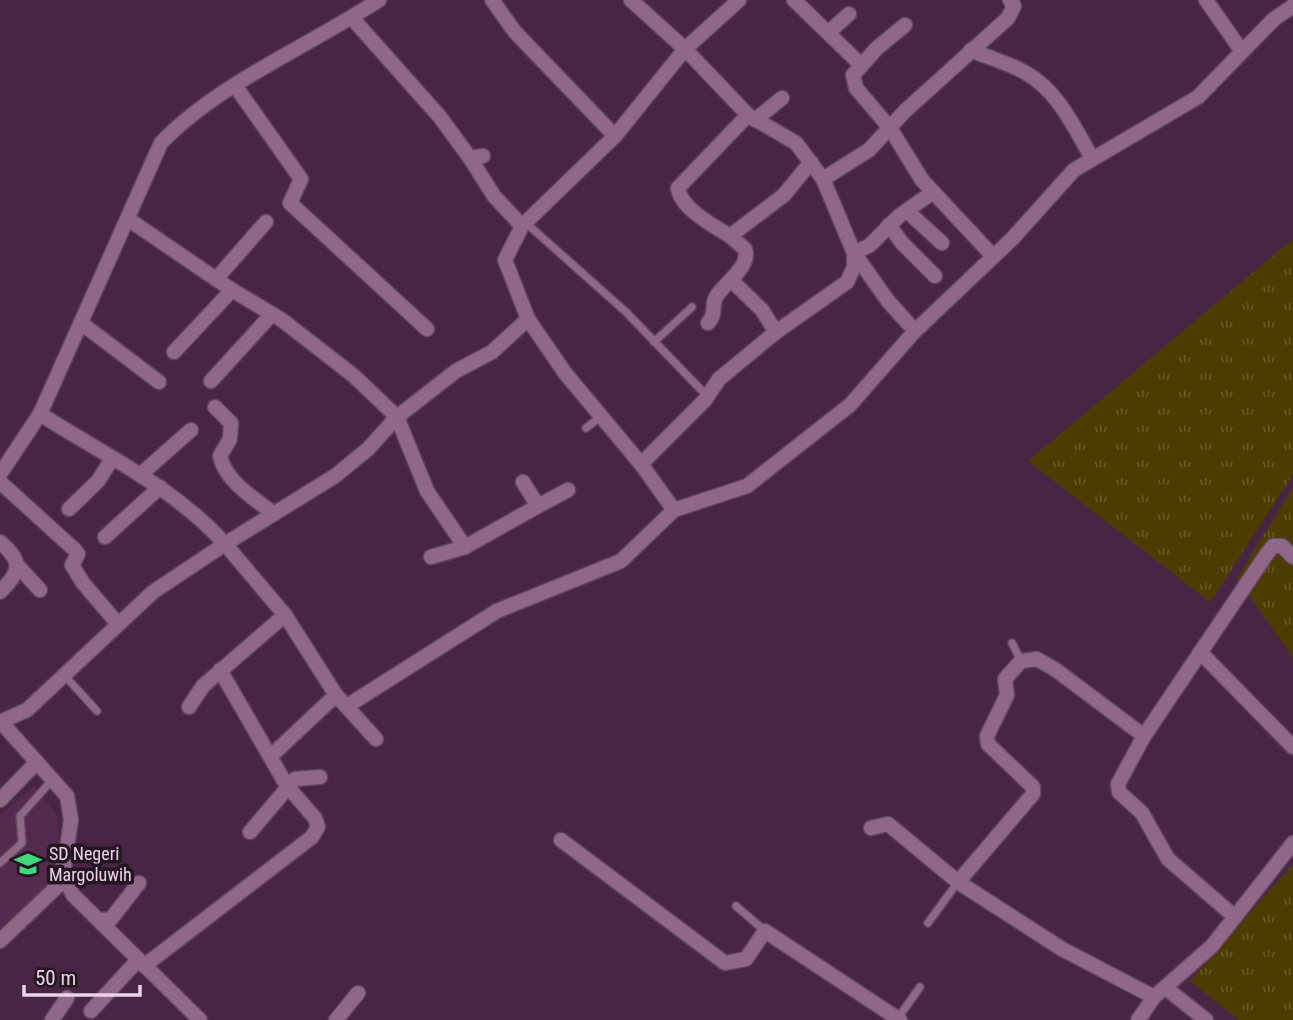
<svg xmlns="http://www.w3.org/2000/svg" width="1293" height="1020" viewBox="0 0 1293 1020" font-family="'Roboto Condensed',sans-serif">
<defs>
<pattern id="grass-tufts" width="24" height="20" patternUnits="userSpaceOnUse" patternTransform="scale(1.75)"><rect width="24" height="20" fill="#4c3c00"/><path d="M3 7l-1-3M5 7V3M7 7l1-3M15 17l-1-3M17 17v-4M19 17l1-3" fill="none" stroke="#665725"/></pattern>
</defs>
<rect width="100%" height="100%" fill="#472543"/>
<path fill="#542b4e" d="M34,786l23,30 2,28 -7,41 -52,52v-122z"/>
<g fill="url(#grass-tufts)">
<path d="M1293,239v236l-83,127 -182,-141z"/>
<path d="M1293,487v171l-56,-80z"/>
<path d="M1293,864v156h-54l-49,-39z"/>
</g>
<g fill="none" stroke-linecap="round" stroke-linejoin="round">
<defs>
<g id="service">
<path d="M526,223l100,89 81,84"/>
<path d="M654,342l38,-35"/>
<path d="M586,428l14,-11"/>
<path d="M1012,643l9,18"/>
<path d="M65,676l32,35"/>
<path d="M0,863l22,-20 -2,-27 33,-37"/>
<path d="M736,906l29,25"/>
<path d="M928,923l30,-41"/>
<path d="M898,1018l22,-31"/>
</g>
<g id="minor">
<path d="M492,0l23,32 100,104"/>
<path d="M631,0l54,49 54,-49"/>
<path d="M794,0l66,64"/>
<path d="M1206,0l35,50"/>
<path d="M352,18l88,99 30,41"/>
<path d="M905,25l-28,23 -24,27 3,13 34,40 32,52 70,75"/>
<path d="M828,33l21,-19"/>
<path d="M971,50c18,8 38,13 55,23 32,18 48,54 66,85"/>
<path d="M236,87l65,92 -11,24 137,126"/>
<path d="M748,115l-70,73c2,20 36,38 52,48l54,-41 27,-33"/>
<path d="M755,120l27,-22"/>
<path d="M483,156l-13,2 24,38 28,30"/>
<path d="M823,179l46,-29 36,-39 103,-93 6,-12 -4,-6"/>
<path d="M907,211l35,32"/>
<path d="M128,219l104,71 50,30 72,56 43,41 59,-46 36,-19 36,-33"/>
<path d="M889,225l13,18 33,33"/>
<path d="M216,279l50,-57"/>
<path d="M731,280l31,30 14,22"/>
<path d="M81,323l78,59"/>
<path d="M708,323c9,-10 3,-17 8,-26 9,-15 35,-30 29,-48l-15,-13"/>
<path d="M174,352l58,-62"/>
<path d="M211,381l61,-67"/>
<path d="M215,407l16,16 -1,16 -10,17c5,25 35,43 54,58"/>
<path d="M641,464l64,-64 14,-21 57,-47 71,-50 7,-15v-14l16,-8 29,-29 34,-24"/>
<path d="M0,474l40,-60 121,-271c56,-59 150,-98 218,-143"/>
<path d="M140,475l51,-45"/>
<path d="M0,482l75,68 3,4 -6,11 11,18 35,41"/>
<path d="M538,506l30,-16"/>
<path d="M69,509l29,-28 14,-22"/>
<path d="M674,510l73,-24 103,-81 65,-74 97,-92 62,-69 124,-73 76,-78 19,-13"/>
<path d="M105,537l55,-50"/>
<path d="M0,542c23,20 21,29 0,50"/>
<path d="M431,557l34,-10"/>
<path d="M17,565l23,25"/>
<path d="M1200,652l93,95"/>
<path d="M347,706l150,-95 124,-50 53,-51 -33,-46 -76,-91 -37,-54 -23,-59 17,-34 93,-90 70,-87 63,66 48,28 27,36 31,74 34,48 27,30"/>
<path d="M189,707l14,-21 82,-71"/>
<path d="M0,722l27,-12 126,-118 72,-48c-51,-57 -121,-89 -185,-130"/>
<path d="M1,722l66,74 4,24 -8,54 10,21 127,125"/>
<path d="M1144,736l-88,-66 -19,-11 -16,2 -16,18 2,16 -20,41 1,8 45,43v7l-75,88 104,67 92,48"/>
<path d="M376,739l-40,-44 -51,-80 -60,-71 110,-68 33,-27 29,-32 30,74 38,56 73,-41 -15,-24"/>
<path d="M272,755l64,-60"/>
<path d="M0,800l37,-38"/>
<path d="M871,828l17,-4 70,58"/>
<path d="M250,832l45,-53 25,-2"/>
<path d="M561,840l164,123 21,-4 19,-28 135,89"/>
<path d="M1235,917l-67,-58 -26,-46 -23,-21 -1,-8 26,-48 122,-181 7,-9h9l11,11"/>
<path d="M101,920l10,-1 28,-36"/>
<path d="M0,941l64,-61"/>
<path d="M144,966l168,-129 6,-10 -3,-9 -28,-32 -67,-116"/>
<path d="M1167,989l39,31"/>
<path d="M91,1011l46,-50"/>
<path d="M52,1020l15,-22"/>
<path d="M336,1020l22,-27"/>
<path d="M1138,1020l16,-23 58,-51 81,-103"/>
</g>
</defs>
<use href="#service" stroke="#61445e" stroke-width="10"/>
<use href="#minor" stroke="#61445e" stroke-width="17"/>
<use href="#service" stroke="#8f6888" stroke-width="7"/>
<use href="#minor" stroke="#8f6888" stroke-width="14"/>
</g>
<defs>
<symbol id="school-bare" viewBox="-9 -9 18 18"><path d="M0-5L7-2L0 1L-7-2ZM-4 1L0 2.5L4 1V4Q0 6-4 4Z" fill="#41d77c" stroke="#251522" stroke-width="2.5" paint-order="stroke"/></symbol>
</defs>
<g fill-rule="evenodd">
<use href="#school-bare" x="9" y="845" width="38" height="38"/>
</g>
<g text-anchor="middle" stroke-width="7" stroke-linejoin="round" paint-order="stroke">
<g font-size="18" fill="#e9d3e5" stroke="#251522" text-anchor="start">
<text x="49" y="860">SD Negeri<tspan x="49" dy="21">Margoluwih</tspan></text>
</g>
</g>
<path d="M24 985v10h116v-10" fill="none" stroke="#e9d3e5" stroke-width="3.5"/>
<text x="35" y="985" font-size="21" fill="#e9d3e5" stroke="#251522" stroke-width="5" paint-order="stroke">50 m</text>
</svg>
